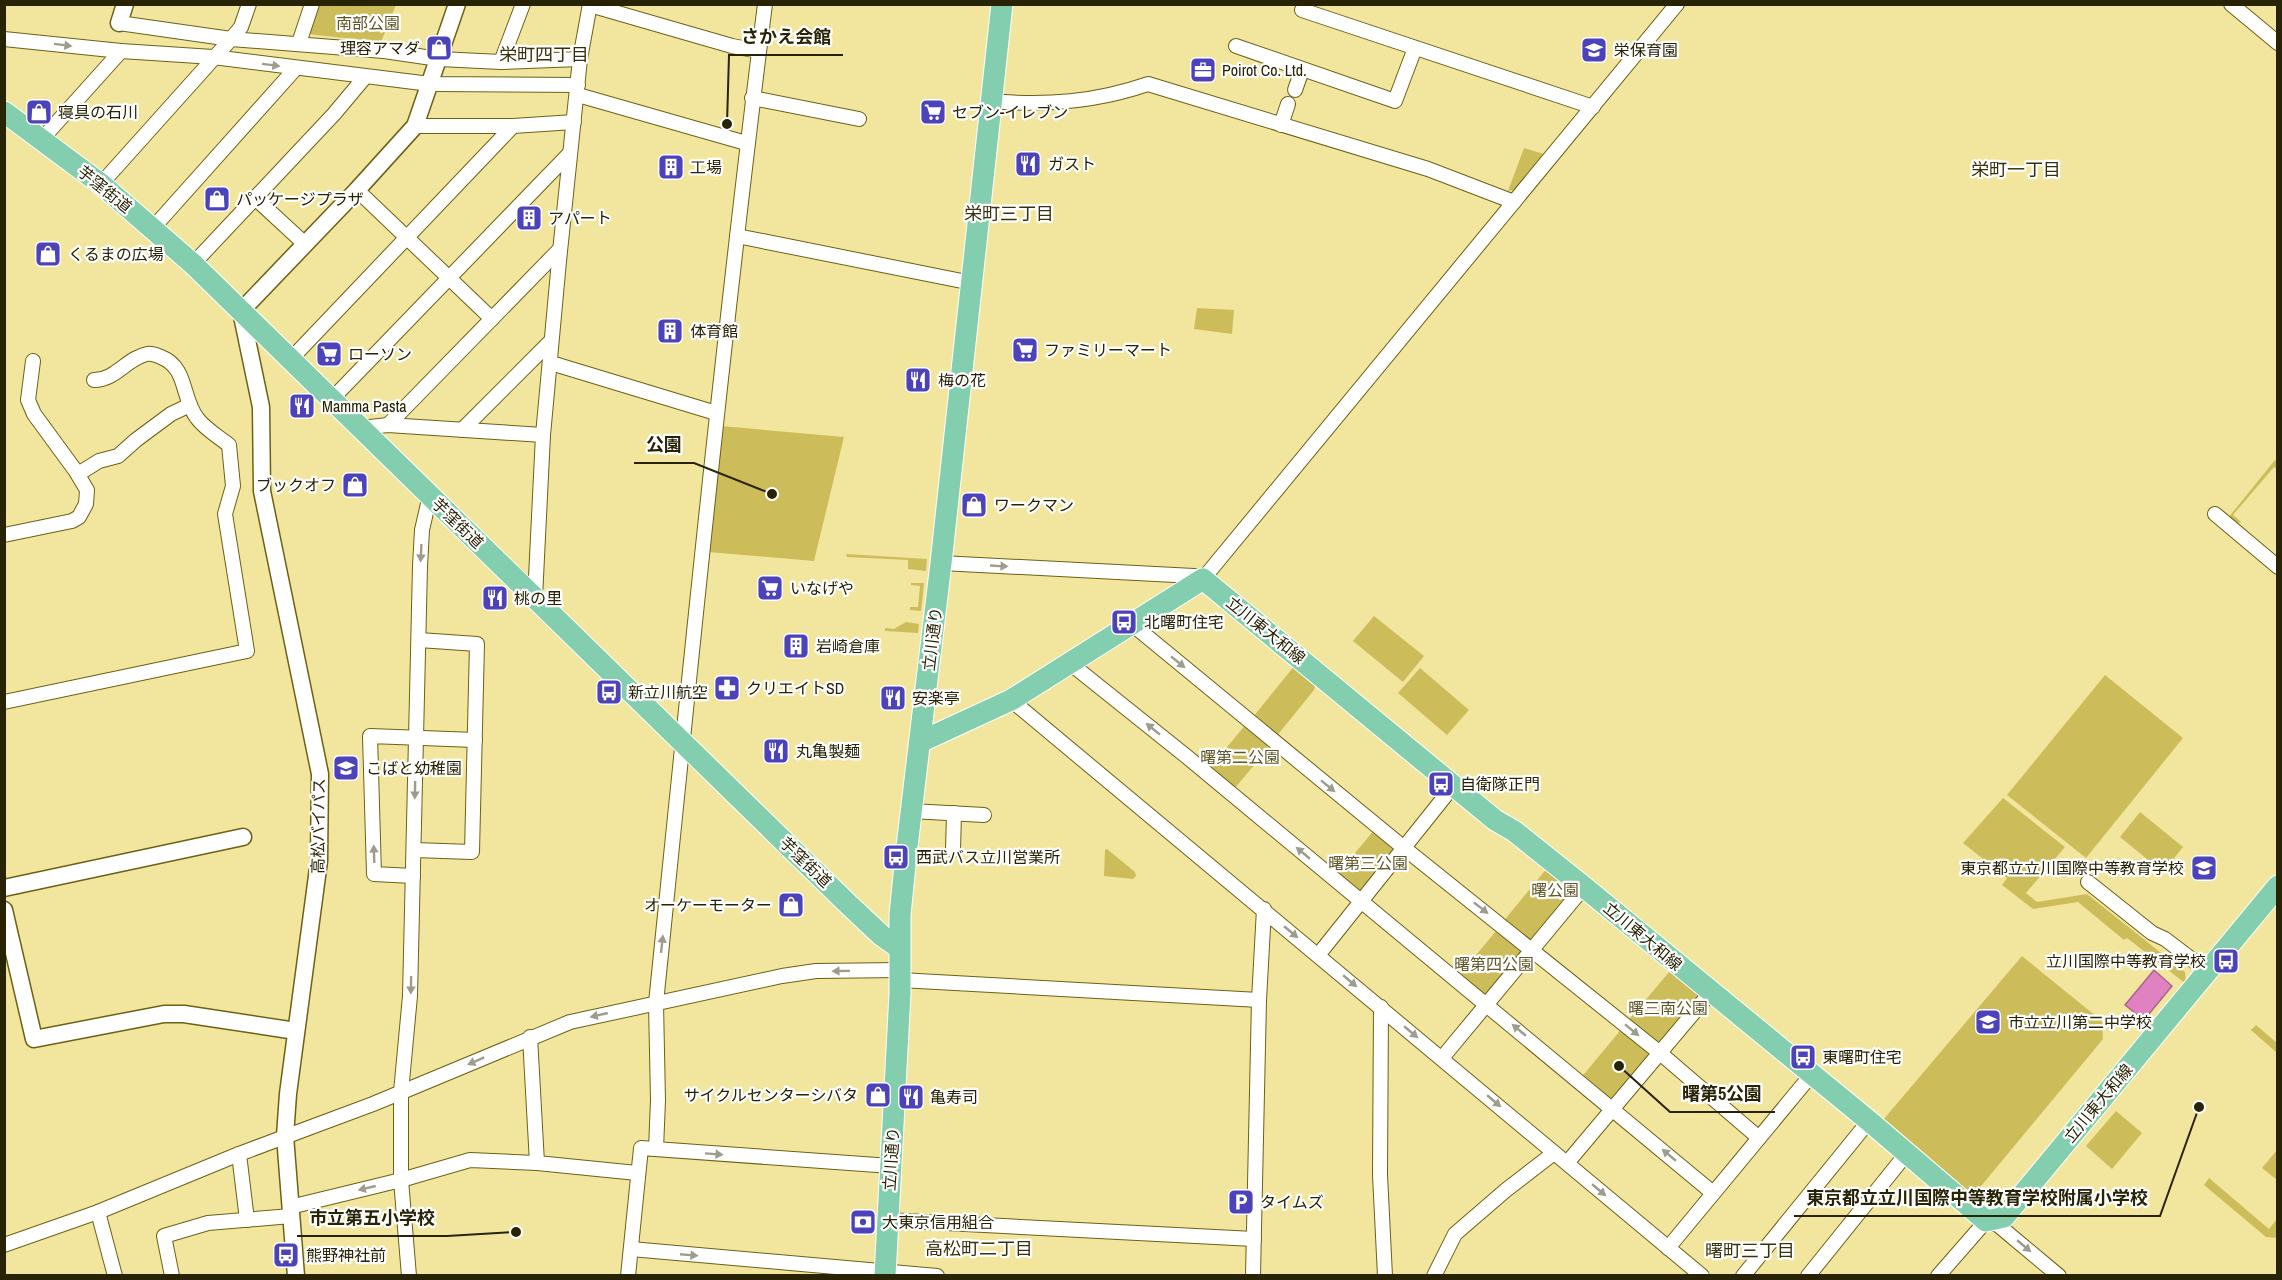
<svg xmlns="http://www.w3.org/2000/svg" width="2282" height="1280" viewBox="0 0 2282 1280" font-family="'Archivo Narrow','Noto Sans JP',sans-serif">
<rect width="100%" height="100%" fill="#f2e69e"/>
<g fill="#cdbd5a">
<path d="M317,5h79l-15,37 -74,-8z"/>
<path d="M1524,148l20,6 -30,36 -6,1z"/>
<path d="M1197,308l37,2 -2,24 -38,-5z"/>
<path d="M721,426l123,11 -30,124 -106,-9z"/>
<path d="M2275,460l2,2v7l-3,-2 -41,48 8,7 -6,2 -7,-6z"/>
<path d="M846,554l81,5 -1,12 -18,-2v-9l-61,-3z"/>
<path d="M911,583h13l-3,28 -11,-1v-3h8l2,-21 -9,-1z"/>
<path d="M1374,616l50,40 -21,26 -50,-41z"/>
<path d="M906,622l13,2 -1,9 -33,-2v-3l9,1z"/>
<path d="M1295,665l21,17 -2,8 -38,47 -23,-20z"/>
<path d="M1420,668l49,42 -22,25 -49,-42z"/>
<path d="M2105,675l78,63 -97,120 -79,-63z"/>
<path d="M1247,723l25,21 -38,45 -26,-19z"/>
<path d="M2003,798l62,49 -39,46 11,9 50,-8 98,78 1,12 -59,-46 -3,2 -46,-38 -45,7 -31,-24 5,-7 -44,-35z"/>
<path d="M2140,812l43,35 -20,25 -43,-35z"/>
<path d="M1375,829l25,21 -39,47 -25,-21z"/>
<path d="M1107,849l28,23 1,4 -3,3 -29,-3 1,-26z"/>
<path d="M1552,862l31,25 -51,60 -30,-24z"/>
<path d="M1501,925l30,24 -44,54 -30,-25z"/>
<path d="M2022,956l80,65 1,18 -131,158 -89,-77z"/>
<path d="M1676,964l33,28 -50,58 -33,-27z"/>
<path d="M2256,1025l21,18v10l-26,-23z"/>
<path d="M1624,1026l33,27 -44,53 -33,-27z"/>
<path d="M2116,1111l26,22 -30,36 -26,-23z"/>
<path d="M2277,1150v30l-15,-12z"/>
<path d="M2209,1178l60,51 8,-10v17l-2,2 -9,-1 -62,-52z"/>
</g>
<path fill="#e082c2" stroke="#a96689" stroke-width="1.5" d="M2154,970l18,16 -28,34 -19,-15z"/>
<g fill="none" stroke-linecap="round" stroke-linejoin="round">
<defs>
<g id="minor">
<path d="M2231,4l47,39"/>
<path d="M590,5l142,41 27,5"/>
<path d="M1302,10l291,97"/>
<path d="M119,23l112,16 153,12 55,8 62,3 79,-3"/>
<path d="M4,39l117,12 92,6 217,27 148,1"/>
<path d="M299,43l13,-39"/>
<path d="M1236,46l159,55 20,-53"/>
<path d="M501,62l22,-58"/>
<path d="M1295,90l7,-20"/>
<path d="M578,95l168,48"/>
<path d="M752,98l107,21"/>
<path d="M991,101c55,5 105,1 157,-17l280,85 86,33"/>
<path d="M1281,125l7,-21"/>
<path d="M415,126h98l61,-4"/>
<path d="M42,139l79,-88"/>
<path d="M101,184l130,-145 10,-12 8,-23"/>
<path d="M357,190l135,129"/>
<path d="M255,198l50,46"/>
<path d="M153,228l143,-160"/>
<path d="M737,236l235,47"/>
<path d="M193,264l141,-150 31,-37"/>
<path d="M290,360l223,-234"/>
<path d="M551,363l165,50"/>
<path d="M331,400l238,-246"/>
<path d="M388,425l172,-176"/>
<path d="M361,428l27,-3 155,10"/>
<path d="M462,430l89,-89"/>
<path d="M78,474l21,-13 19,-5 18,-16 35,-26 19,-9"/>
<path d="M2215,514l63,53"/>
<path d="M4,535l68,-14 7,-4 7,-13 1,-14 -12,-20 -41,-56 -6,-14 5,-39"/>
<path d="M941,563l253,13 9,3 474,-575"/>
<path d="M535,598l8,-163 16,-174 21,-202 10,-55"/>
<path d="M1133,625l271,223 256,205 99,85"/>
<path d="M1071,664l115,92 527,437"/>
<path d="M1011,700l691,576"/>
<path d="M4,702l243,-51 -22,-137 8,-28 -4,-41c-10,-8 -24,-16 -32,-27 -16,-21 -9,-50 -36,-61 -5,-2 -9,-4 -14,-3 -20,4 -31,26 -53,26"/>
<path d="M911,811l73,4"/>
<path d="M414,850l58,2 5,-208 -58,-4"/>
<path d="M953,850l1,-37"/>
<path d="M413,876l-39,-2 -4,-138 105,4"/>
<path d="M2088,882l64,51 13,6 42,32"/>
<path d="M1319,954l135,-169"/>
<path d="M900,980l359,20"/>
<path d="M1381,1007l-1,168 5,101"/>
<path d="M530,1037l7,126"/>
<path d="M1442,1058l142,-171"/>
<path d="M656,1149l2,-49 -2,-97c34,-333 67,-666 109,-999"/>
<path d="M239,1154l8,66"/>
<path d="M1567,1163l144,-171"/>
<path d="M290,1207l111,-27 69,-20 67,3 100,10"/>
<path d="M98,1212l17,64"/>
<path d="M887,1220l367,19"/>
<path d="M4,1245l94,-33 141,-58 134,-50 197,-82 212,-46 34,-5 83,-1"/>
<path d="M1668,1248l144,-174"/>
<path d="M631,1249l306,27"/>
<path d="M172,1276l-8,-40 44,-13 83,-7"/>
<path d="M409,1276l-8,-96v-88l9,-96 10,-430 2,-36 8,-35"/>
<path d="M628,1276l13,-128 250,18"/>
<path d="M1253,1276l6,-276 5,-91"/>
<path d="M1434,1276l21,-42 51,-44 48,-37"/>
<path d="M1743,1276l126,-155"/>
<path d="M1808,1276l99,-123"/>
<path d="M1938,1276l48,-55 12,4 61,51"/>
</g>
<g id="tertiary">
<path d="M119,23l6,-19"/>
<path d="M4,888l239,-51"/>
<path d="M4,910l30,129 130,-25h20l112,17"/>
<path d="M296,1276l-11,-140 3,-42 31,-233 1,-87 -58,-283 -1,-84 -20,-96 116,-121 58,-64 42,-122"/>
</g>
<g id="primary">
<path d="M4,112l97,72 92,80 655,640 33,31 18,13"/>
<path d="M920,742l91,-42 192,-121 292,241 19,11 70,56 285,234 117,100 18,-4 274,-331"/>
<path d="M885,1276l15,-283v-78l6,-60 35,-292 61,-559"/>
</g>
</defs>
<use href="#minor" stroke="#6c6115" stroke-width="16"/>
<use href="#tertiary" stroke="#6c6115" stroke-width="19"/>
<use href="#primary" stroke="#fff" stroke-width="23"/>
<use href="#minor" stroke="#fff" stroke-width="14"/>
<use href="#tertiary" stroke="#fff" stroke-width="16"/>
<use href="#primary" stroke="#83ceae" stroke-width="21"/>
</g>
<defs><path id="oneway-solid" d="M-6-.8H1V-3.2L6.5 0L1 3.2V.8H-6Z" transform="scale(1.5)"/></defs>
<g fill="#9e9c8e">
<use href="#oneway-solid" transform="translate(63 45) rotate(7)"/>
<use href="#oneway-solid" transform="translate(271 65) rotate(7)"/>
<use href="#oneway-solid" transform="translate(421 553) rotate(93)"/>
<use href="#oneway-solid" transform="translate(999 566) rotate(3)"/>
<use href="#oneway-solid" transform="translate(1178 662) rotate(39)"/>
<use href="#oneway-solid" transform="translate(1153 729) rotate(-141)"/>
<use href="#oneway-solid" transform="translate(1328 786) rotate(39)"/>
<use href="#oneway-solid" transform="translate(415 790) rotate(91)"/>
<use href="#oneway-solid" transform="translate(1303 853) rotate(-140)"/>
<use href="#oneway-solid" transform="translate(374 854) rotate(-92)"/>
<use href="#oneway-solid" transform="translate(1481 908) rotate(38)"/>
<use href="#oneway-solid" transform="translate(1291 932) rotate(40)"/>
<use href="#oneway-solid" transform="translate(662 944) rotate(-84)"/>
<use href="#oneway-solid" transform="translate(841 971) rotate(179)"/>
<use href="#oneway-solid" transform="translate(1350 981) rotate(40)"/>
<use href="#oneway-solid" transform="translate(411 985) rotate(91)"/>
<use href="#oneway-solid" transform="translate(599 1015) rotate(167)"/>
<use href="#oneway-solid" transform="translate(1519 1030) rotate(-140)"/>
<use href="#oneway-solid" transform="translate(1632 1030) rotate(39)"/>
<use href="#oneway-solid" transform="translate(1411 1032) rotate(40)"/>
<use href="#oneway-solid" transform="translate(476 1061) rotate(156)"/>
<use href="#oneway-solid" transform="translate(1494 1101) rotate(40)"/>
<use href="#oneway-solid" transform="translate(714 1154) rotate(4)"/>
<use href="#oneway-solid" transform="translate(1669 1155) rotate(-140)"/>
<use href="#oneway-solid" transform="translate(367 1188) rotate(167)"/>
<use href="#oneway-solid" transform="translate(1599 1190) rotate(40)"/>
<use href="#oneway-solid" transform="translate(2024 1246) rotate(40)"/>
<use href="#oneway-solid" transform="translate(689 1255) rotate(5)"/>
</g>
<defs>
<symbol id="shop-square" viewBox="-11 -11 22 22"><rect x="-9" y="-9" width="18" height="18" rx="4" fill="#4c43ba" stroke="#fff"/><path d="M-5-2.5h2.3a2.7 3.5 0 0 1 5.4 0H5L5.5 6h-11ZM-1.5-2.5h3a1.5 2.3 0 0 0-3 0Z" fill="#fff"/></symbol>
<symbol id="school-square" viewBox="-11 -11 22 22"><rect x="-9" y="-9" width="18" height="18" rx="4" fill="#4c43ba" stroke="#fff"/><path d="M0-5L7-2L0 1L-7-2ZM-4 1L0 2.5L4 1V4Q0 6-4 4Z" fill="#fff"/></symbol>
<symbol id="office-square" viewBox="-11 -11 22 22"><rect x="-9" y="-9" width="18" height="18" rx="4" fill="#4c43ba" stroke="#fff"/><path d="M-6-3h4V-5.5h4V-3h4V5H-6ZM-1-4.5V-3h2v-1.5ZM-6 0V1H6V0Z" fill="#fff"/></symbol>
<symbol id="supermarket-square" viewBox="-11 -11 22 22"><rect x="-9" y="-9" width="18" height="18" rx="4" fill="#4c43ba" stroke="#fff"/><path d="M-6-5.5h2.5l.6 2H6L4.5 2H-2.5L-4.4-4H-6ZM-1.5 3.2a1.3 1.3 0 1 0 .1 0ZM3 3.2a1.3 1.3 0 1 0 .1 0Z" fill="#fff"/></symbol>
<symbol id="restaurant-square" viewBox="-11 -11 22 22"><rect x="-9" y="-9" width="18" height="18" rx="4" fill="#4c43ba" stroke="#fff"/><path d="M-5-6h1v4h1v-4h1v4h1v-4h1v5L-1.5 .5V6h-2V.5L-5-1ZM5-6V6H3V1.5H1.5Q1.5-4 5-6Z" fill="#fff"/></symbol>
<symbol id="building-square" viewBox="-11 -11 22 22"><rect x="-9" y="-9" width="18" height="18" rx="4" fill="#4c43ba" stroke="#fff"/><path d="M-4-6H4V6H1V3H-1V6H-4ZM-2.5-4.3h1.7v1.8h-1.7ZM.8-4.3h1.7v1.8H.8ZM-2.5-1h1.7V.8h-1.7ZM.8-1h1.7V.8H.8Z" fill="#fff"/></symbol>
<symbol id="bus-square" viewBox="-11 -11 22 22"><rect x="-9" y="-9" width="18" height="18" rx="4" fill="#4c43ba" stroke="#fff"/><path d="M-5-6H5V4H4V6H2V4H-2V6H-4V4H-5ZM-3.5-4V0h7V-4ZM-3.5 1.2v1.5H-2V1.2ZM2 1.2v1.5H3.5V1.2Z" fill="#fff"/></symbol>
<symbol id="pharmacy-square" viewBox="-11 -11 22 22"><rect x="-9" y="-9" width="18" height="18" rx="4" fill="#4c43ba" stroke="#fff"/><path d="M-2-6h4v4h4v4h-4v4h-4v-4h-4v-4h4Z" fill="#fff"/></symbol>
<symbol id="parking-square" viewBox="-11 -11 22 22"><rect x="-9" y="-9" width="18" height="18" rx="4" fill="#4c43ba" stroke="#fff"/><path d="M-3.5-5.5H1a3.5 3.5 0 0 1 0 7H-1V5.5H-3.5ZM-1-3.4V-.6H.8a1.4 1.4 0 0 0 0-2.8Z" fill="#fff"/></symbol>
<symbol id="bank-square" viewBox="-11 -11 22 22"><rect x="-9" y="-9" width="18" height="18" rx="4" fill="#4c43ba" stroke="#fff"/><path d="M-6-4H6V4H-6ZM0-2.3a2.3 2.3 0 1 0 0 4.6a2.3 2.3 0 1 0 0-4.6Z" fill="#fff"/></symbol>
</defs>
<g fill-rule="evenodd">
<use href="#shop-square" x="424" y="33" width="30" height="30"/>
<use href="#school-square" x="1579" y="35" width="30" height="30"/>
<use href="#office-square" x="1188" y="55" width="30" height="30"/>
<use href="#shop-square" x="24" y="97" width="30" height="30"/>
<use href="#supermarket-square" x="918" y="97" width="30" height="30"/>
<use href="#restaurant-square" x="1013" y="149" width="30" height="30"/>
<use href="#building-square" x="656" y="152" width="30" height="30"/>
<use href="#shop-square" x="202" y="184" width="30" height="30"/>
<use href="#building-square" x="514" y="203" width="30" height="30"/>
<use href="#shop-square" x="33" y="239" width="30" height="30"/>
<use href="#building-square" x="655" y="316" width="30" height="30"/>
<use href="#supermarket-square" x="1010" y="335" width="30" height="30"/>
<use href="#supermarket-square" x="314" y="339" width="30" height="30"/>
<use href="#restaurant-square" x="903" y="365" width="30" height="30"/>
<use href="#restaurant-square" x="287" y="391" width="30" height="30"/>
<use href="#shop-square" x="340" y="470" width="30" height="30"/>
<use href="#shop-square" x="959" y="490" width="30" height="30"/>
<use href="#supermarket-square" x="755" y="573" width="30" height="30"/>
<use href="#restaurant-square" x="480" y="583" width="30" height="30"/>
<use href="#bus-square" x="1109" y="607" width="30" height="30"/>
<use href="#building-square" x="781" y="631" width="30" height="30"/>
<use href="#pharmacy-square" x="712" y="673" width="30" height="30"/>
<use href="#bus-square" x="594" y="677" width="30" height="30"/>
<use href="#restaurant-square" x="878" y="683" width="30" height="30"/>
<use href="#restaurant-square" x="761" y="736" width="30" height="30"/>
<use href="#school-square" x="331" y="753" width="30" height="30"/>
<use href="#bus-square" x="1426" y="769" width="30" height="30"/>
<use href="#bus-square" x="881" y="842" width="30" height="30"/>
<use href="#school-square" x="2189" y="853" width="30" height="30"/>
<use href="#shop-square" x="776" y="890" width="30" height="30"/>
<use href="#bus-square" x="2211" y="946" width="30" height="30"/>
<use href="#school-square" x="1973" y="1007" width="30" height="30"/>
<use href="#bus-square" x="1788" y="1042" width="30" height="30"/>
<use href="#shop-square" x="863" y="1080" width="30" height="30"/>
<use href="#restaurant-square" x="896" y="1082" width="30" height="30"/>
<use href="#parking-square" x="1226" y="1187" width="30" height="30"/>
<use href="#bank-square" x="848" y="1207" width="30" height="30"/>
<use href="#bus-square" x="271" y="1240" width="30" height="30"/>
</g>
<g text-anchor="middle" stroke-width="4.5" stroke-linejoin="round" paint-order="stroke">
<g font-size="16" fill="#5f5727" stroke="#fff">
<text x="368" y="29">南部公園</text>
<text x="1240" y="763">曙第二公園</text>
<text x="1368" y="869">曙第三公園</text>
<text x="1555" y="896">曙公園</text>
<text x="1494" y="970">曙第四公園</text>
<text x="1668" y="1014">曙三南公園</text>
</g>
<g font-size="16" fill="#282305" stroke="#fff" text-anchor="start">
<text x="420" y="54" text-anchor="end">理容アマダ</text>
<text x="1614" y="56">栄保育園</text>
<text x="1222" y="76">Poirot Co. Ltd.</text>
<text x="58" y="118">寝具の石川</text>
<text x="952" y="118">セブン-イレブン</text>
<text x="1048" y="170">ガスト</text>
<text x="690" y="173">工場</text>
<text x="236" y="205">パッケージプラザ</text>
<text x="548" y="224">アパート</text>
<text x="68" y="260">くるまの広場</text>
<text x="690" y="337">体育館</text>
<text x="1044" y="356">ファミリーマート</text>
<text x="348" y="360">ローソン</text>
<text x="938" y="386">梅の花</text>
<text x="322" y="412">Mamma Pasta</text>
<text x="336" y="491" text-anchor="end">ブックオフ</text>
<text x="994" y="511">ワークマン</text>
<text x="790" y="594">いなげや</text>
<text x="514" y="604">桃の里</text>
<text x="1144" y="628">北曙町住宅</text>
<text x="816" y="652">岩崎倉庫</text>
<text x="746" y="694">クリエイトSD</text>
<text x="628" y="698">新立川航空</text>
<text x="912" y="704">安楽亭</text>
<text x="796" y="757">丸亀製麺</text>
<text x="366" y="774">こばと幼稚園</text>
<text x="1460" y="790">自衛隊正門</text>
<text x="916" y="863">西武バス立川営業所</text>
<text x="2184" y="874" text-anchor="end">東京都立立川国際中等教育学校</text>
<text x="772" y="911" text-anchor="end">オーケーモーター</text>
<text x="2206" y="967" text-anchor="end">立川国際中等教育学校</text>
<text x="2008" y="1028">市立立川第二中学校</text>
<text x="1822" y="1063">東曙町住宅</text>
<text x="858" y="1101" text-anchor="end">サイクルセンターシバタ</text>
<text x="930" y="1103">亀寿司</text>
<text x="1260" y="1208">タイムズ</text>
<text x="882" y="1228">大東京信用組合</text>
<text x="306" y="1261">熊野神社前</text>
</g>
<g font-size="16" fill="#282305" stroke="#fff">
<text transform="translate(105 189) rotate(39)" y="6">芋窪街道</text>
<text transform="translate(458 523) rotate(44)" y="6">芋窪街道</text>
<text transform="translate(1266 630) rotate(39)" y="6">立川東大和線</text>
<text transform="translate(932 639) rotate(-83)" y="6">立川通り</text>
<text transform="translate(318 826) rotate(-89)" y="6">高松バイパス</text>
<text transform="translate(806 862) rotate(44)" y="6">芋窪街道</text>
<text transform="translate(1643 936) rotate(40)" y="6">立川東大和線</text>
<text transform="translate(2098 1103) rotate(-50)" y="6">立川東大和線</text>
<text transform="translate(891 1159) rotate(-86)" y="6">立川通り</text>
</g>
<g font-size="18" fill="#38320c" stroke="#fff">
<text x="544" y="61">栄町四丁目</text>
<text x="2016" y="176">栄町一丁目</text>
<text x="1009" y="220">栄町三丁目</text>
<text x="979" y="1255">高松町二丁目</text>
<text x="1750" y="1257">曙町三丁目</text>
</g>
</g>
<path fill="none" stroke="#282305" stroke-width="2" d="M727 124L729 55H843M772 494L694 463H634M1619 1066L1670 1112H1775M2199 1107L2160 1216H1794M516 1232L447 1236H297"/>
<g fill="#282305" stroke="#fff" stroke-width="2">
<circle cx="727" cy="124" r="6"/>
<circle cx="772" cy="494" r="6"/>
<circle cx="1619" cy="1066" r="6"/>
<circle cx="2199" cy="1107" r="6"/>
<circle cx="516" cy="1232" r="6"/>
</g>
<g font-size="18" text-anchor="middle" font-weight="bold" fill="#282305" stroke="#fff" stroke-width="4.5" stroke-linejoin="round" paint-order="stroke">
<text x="786" y="43">さかえ会館</text>
<text x="664" y="451">公園</text>
<text x="1722" y="1100">曙第5公園</text>
<text x="1977" y="1204">東京都立立川国際中等教育学校附属小学校</text>
<text x="372" y="1224">市立第五小学校</text>
</g>
<rect width="2282" height="1280" fill="none" stroke="#282305" stroke-width="12"/>
</svg>
